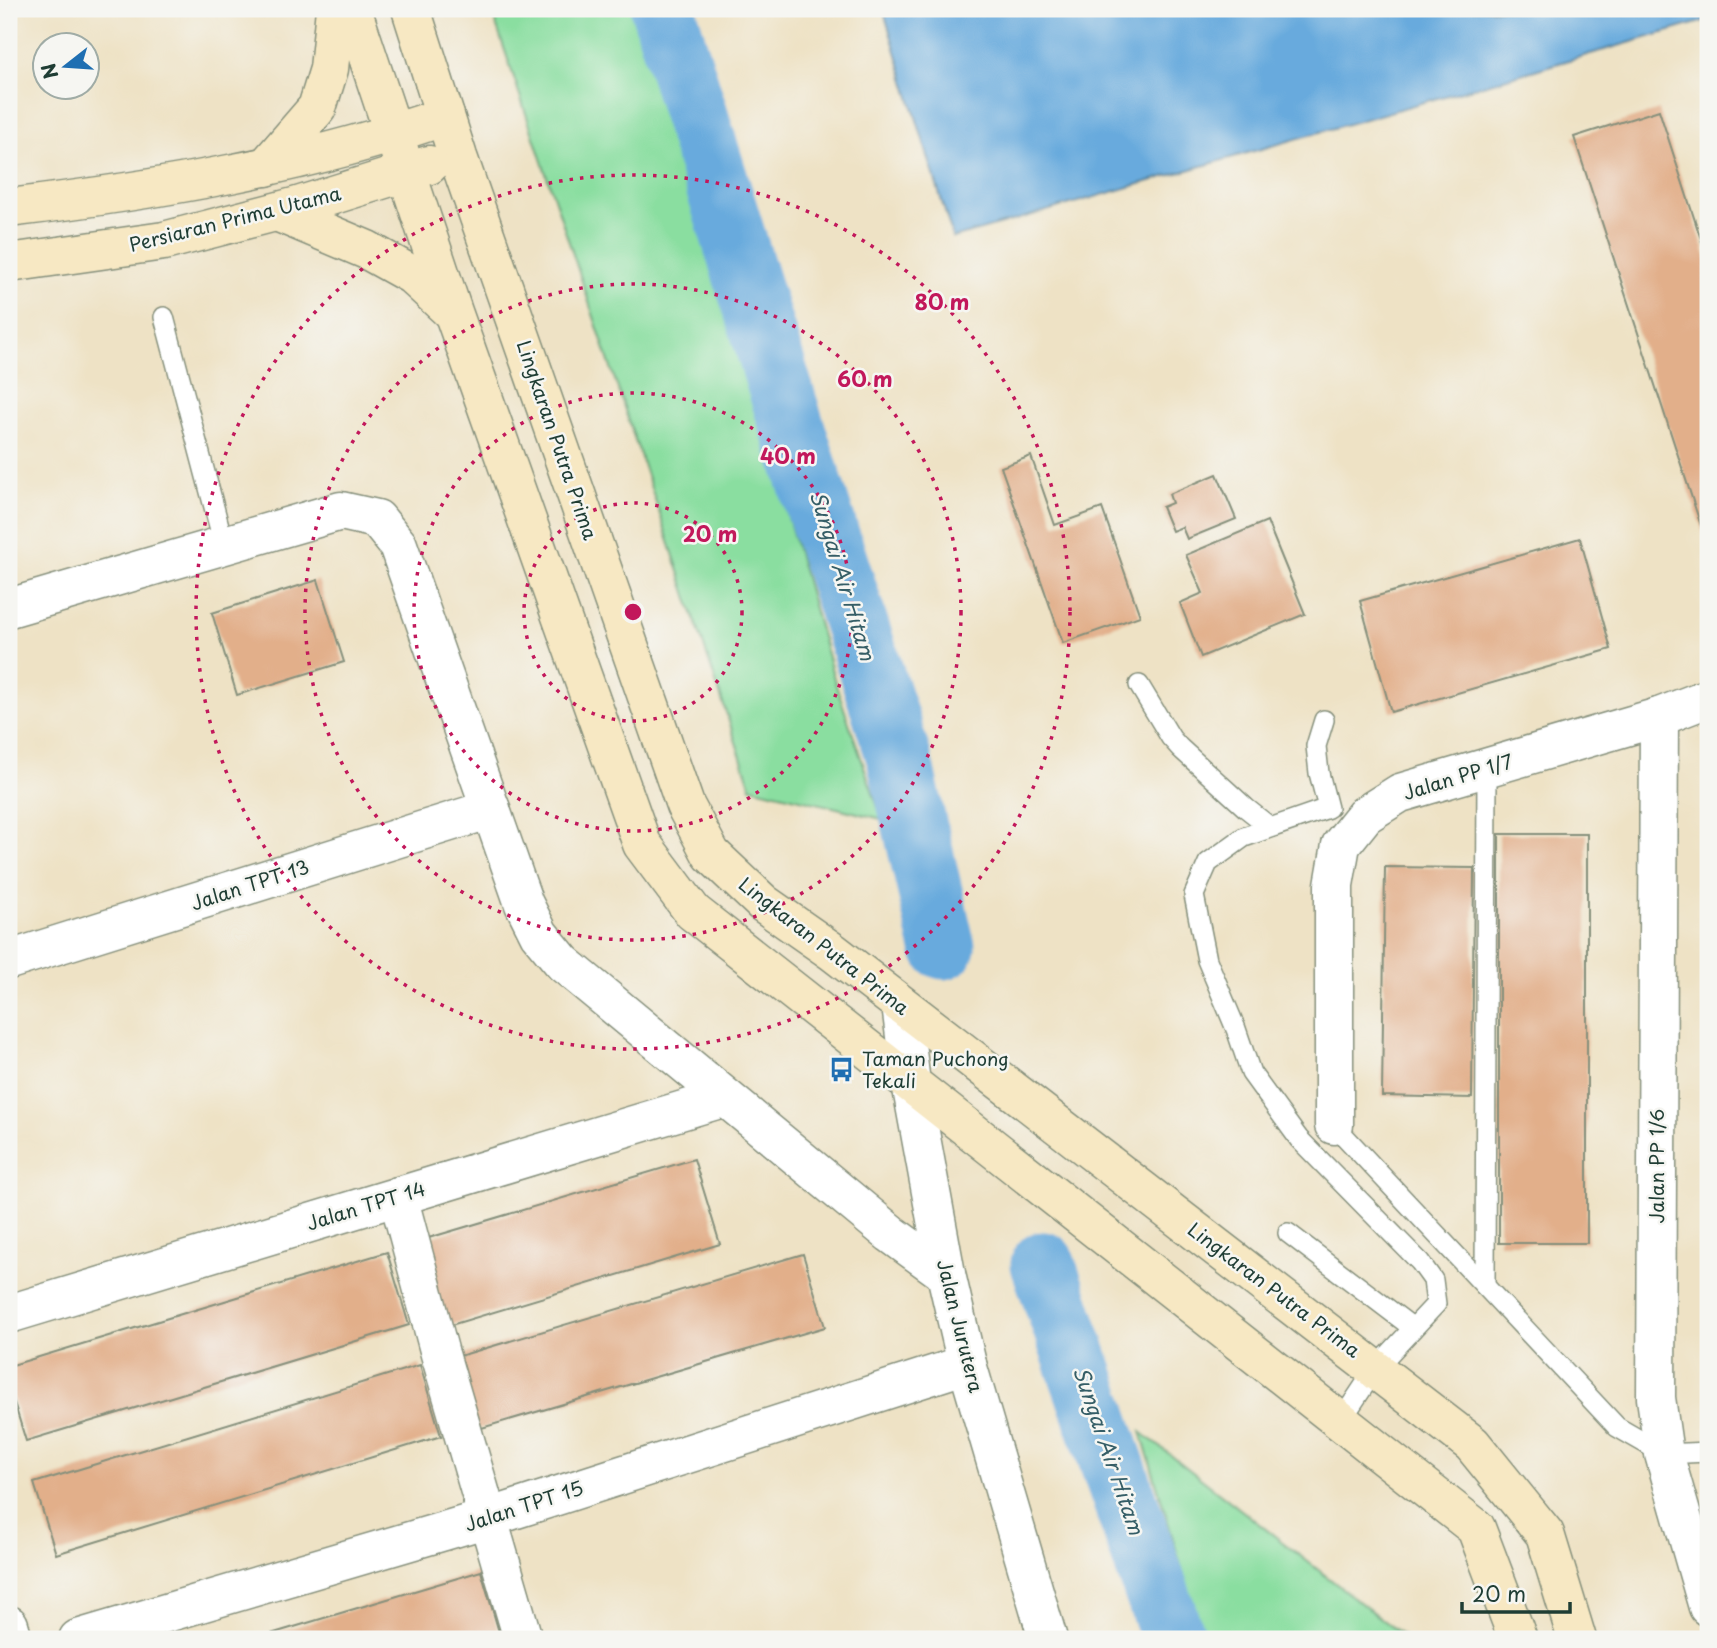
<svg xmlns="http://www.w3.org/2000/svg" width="1717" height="1648" viewBox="0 0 1717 1648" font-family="'Playpen Sans',sans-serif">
<rect width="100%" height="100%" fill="#f6f6f2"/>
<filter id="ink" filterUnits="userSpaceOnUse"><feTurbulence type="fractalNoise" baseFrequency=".0143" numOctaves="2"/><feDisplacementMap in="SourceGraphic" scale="14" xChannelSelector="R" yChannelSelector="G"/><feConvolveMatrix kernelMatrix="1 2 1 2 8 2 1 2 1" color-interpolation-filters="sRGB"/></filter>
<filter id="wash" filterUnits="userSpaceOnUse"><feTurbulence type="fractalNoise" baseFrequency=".00686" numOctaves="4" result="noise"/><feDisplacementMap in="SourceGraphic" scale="28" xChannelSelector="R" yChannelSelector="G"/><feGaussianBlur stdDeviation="1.57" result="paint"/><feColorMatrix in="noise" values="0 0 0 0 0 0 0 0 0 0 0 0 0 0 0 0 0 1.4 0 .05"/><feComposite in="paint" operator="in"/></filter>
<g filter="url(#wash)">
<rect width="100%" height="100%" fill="#eee2c5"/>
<g fill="#8adea0" stroke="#548e6a" stroke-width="2">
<path d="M491,9h152l192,673 47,137 -131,-32z"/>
<path d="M1141,1432l266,207h-204z"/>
</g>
<path fill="#68aadd" stroke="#447488" stroke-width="2" d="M883,9h825v11l-755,218z"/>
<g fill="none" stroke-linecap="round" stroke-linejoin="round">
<g stroke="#68aadd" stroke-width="65">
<path d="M663,9l133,430 103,319 44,189"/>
<path d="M1043,1264l130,375"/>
</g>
</g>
<g id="blocks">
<g fill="#e2af8a">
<path d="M1659,110l49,151v276l-3,1 -131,-401z"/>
<path d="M1031,456l24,69 47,-17 38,108 -77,27 -62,-176z"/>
<path d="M1217,474l19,45 -49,20 -5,-12 -10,4 -10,-24 10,-4 -3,-9z"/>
<path d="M1267,521l38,93 -104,43 -21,-54 23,-10 -17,-38z"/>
<path d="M1580,538l31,111 -220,63 -31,-111z"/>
<path d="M318,580l26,82 -107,33 -25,-82z"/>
<rect x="1499" y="834" width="88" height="409"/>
<path d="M1385,867l89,1 -2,230 -90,-2z"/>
<path d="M694,1159l26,85 -279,84 -26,-86z"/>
<path d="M387,1252l22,73 -383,116 -17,-55v-20z"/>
<path d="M803,1254l22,73 -357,105 -22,-72z"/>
<path d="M420,1365l21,71 -385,118 -22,-71z"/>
<path d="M481,1571l20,68h-247z"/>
</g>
</g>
</g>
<g filter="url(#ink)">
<use href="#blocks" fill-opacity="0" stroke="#86907c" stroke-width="2"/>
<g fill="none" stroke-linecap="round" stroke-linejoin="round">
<defs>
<g id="lane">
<path d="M164,317l60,228"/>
<path d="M1139,685l32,53 9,10 66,60 24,19"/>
<path d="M1324,720l-8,26 3,27 9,35 -84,29 -36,26 -14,32 13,65 29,69 15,44 48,66 121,123 13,18 3,24 -60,64 -36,54"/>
<path d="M1334,1125l283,302 47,27 44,-2"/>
<path d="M1288,1233l125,95"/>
<path d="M1485,1286l2,-519"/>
</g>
<g id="street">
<path d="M9,608l332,-97 36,8 21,26 126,359 15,30 24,29 328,271 55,40"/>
<path d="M1659,717l-3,681 8,56 44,153"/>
<path d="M9,960l482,-151"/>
<path d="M901,1005l10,78 35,191 21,90 81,275"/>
<path d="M1334,1125v-240l7,-40 24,-30 35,-22 259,-76 49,-19"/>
<path d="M398,1196l42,158 83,285"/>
<path d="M9,1314l714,-216"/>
<path d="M9,1625l4,14"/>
<path d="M78,1639l410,-121 479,-154"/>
</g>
<g id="secondary">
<path d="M352,9l101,303 189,532 51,68 783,616 42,111"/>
<path d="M411,9l47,148 227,648 26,49 52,49 70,49 639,492 73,90 32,105"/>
<path d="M266,167l51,-59 12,-39 6,-60"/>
<path d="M9,208c148,-18 295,-42 436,-92"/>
<path d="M277,212l90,38 45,25 39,36"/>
<path d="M9,263l155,-22 134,-35 131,-41"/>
</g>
</defs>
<use href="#lane" stroke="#86907c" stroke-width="22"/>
<use href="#street" stroke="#86907c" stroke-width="41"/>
<use href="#secondary" stroke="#86907c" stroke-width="41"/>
<use href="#lane" stroke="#fff" stroke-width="19"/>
<use href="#street" stroke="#fff" stroke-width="38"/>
<use href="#secondary" stroke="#f7e8c3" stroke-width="38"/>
</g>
</g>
<g fill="none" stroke="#c2185b" stroke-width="3.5" stroke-dasharray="3.5 7">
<circle cx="633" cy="612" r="109"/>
<circle cx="633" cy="612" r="219"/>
<circle cx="633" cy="612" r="328"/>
<circle cx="633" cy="612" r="437"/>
</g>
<defs>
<symbol id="bus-bare" viewBox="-9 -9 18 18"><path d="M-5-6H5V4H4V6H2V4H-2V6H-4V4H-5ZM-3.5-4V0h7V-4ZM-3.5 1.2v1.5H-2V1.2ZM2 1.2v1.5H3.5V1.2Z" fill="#1f6fb2" stroke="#f6f6f2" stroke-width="2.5" paint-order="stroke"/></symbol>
</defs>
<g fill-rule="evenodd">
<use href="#bus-bare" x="824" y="1052" width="35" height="35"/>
</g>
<g text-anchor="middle" stroke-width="5" stroke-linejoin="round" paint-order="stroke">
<g font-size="19" fill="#1f3d34" stroke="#f6f6f2">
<text transform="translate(235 219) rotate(-14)" y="7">Persiaran Prima Utama</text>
<text transform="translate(557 440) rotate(71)" y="7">Lingkaran Putra Prima</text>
<text transform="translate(1458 777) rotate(-17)" y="7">Jalan PP 1/7</text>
<text transform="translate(250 885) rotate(-18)" y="7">Jalan TPT 13</text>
<text transform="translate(824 946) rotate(38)" y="7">Lingkaran Putra Prima</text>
<text transform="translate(1657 1166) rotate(-90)" y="7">Jalan PP 1/6</text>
<text transform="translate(366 1206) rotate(-17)" y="7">Jalan TPT 14</text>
<text transform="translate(1274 1290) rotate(37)" y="7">Lingkaran Putra Prima</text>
<text transform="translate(960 1326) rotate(76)" y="7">Jalan Jurutera</text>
<text transform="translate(524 1506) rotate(-18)" y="7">Jalan TPT 15</text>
</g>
<g font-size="19" fill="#1f3d34" stroke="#f6f6f2" text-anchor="start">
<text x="862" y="1066">Taman Puchong<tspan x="862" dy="22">Tekali</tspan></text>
</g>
<g font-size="21" font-style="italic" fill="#355e67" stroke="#f6f6f2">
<text transform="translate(842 576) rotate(73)" y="7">Sungai Air Hitam</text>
<text transform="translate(1108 1451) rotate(71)" y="7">Sungai Air Hitam</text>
</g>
</g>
<circle cx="633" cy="612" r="10" fill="#c2185b" stroke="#f6f6f2" stroke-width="3.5"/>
<g font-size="21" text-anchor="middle" font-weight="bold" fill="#c2185b" stroke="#f6f6f2" stroke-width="5" stroke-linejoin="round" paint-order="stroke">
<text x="942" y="310">80 m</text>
<text x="865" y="387">60 m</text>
<text x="788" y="464">40 m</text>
<text x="710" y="542">20 m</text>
</g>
<rect width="1717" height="1648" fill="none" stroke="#f6f6f2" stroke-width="35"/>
<g transform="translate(66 66) rotate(253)"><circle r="33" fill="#f6f6f2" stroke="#a0aca6" stroke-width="2"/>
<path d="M0-5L12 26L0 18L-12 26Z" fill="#1f6fb2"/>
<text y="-10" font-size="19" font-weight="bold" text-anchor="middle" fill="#1f3d34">N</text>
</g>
<path d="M1462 1602v10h108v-10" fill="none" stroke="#1f3d34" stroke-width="3.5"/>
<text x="1472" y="1602" font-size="21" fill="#1f3d34" stroke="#f6f6f2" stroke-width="5" paint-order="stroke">20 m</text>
</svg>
